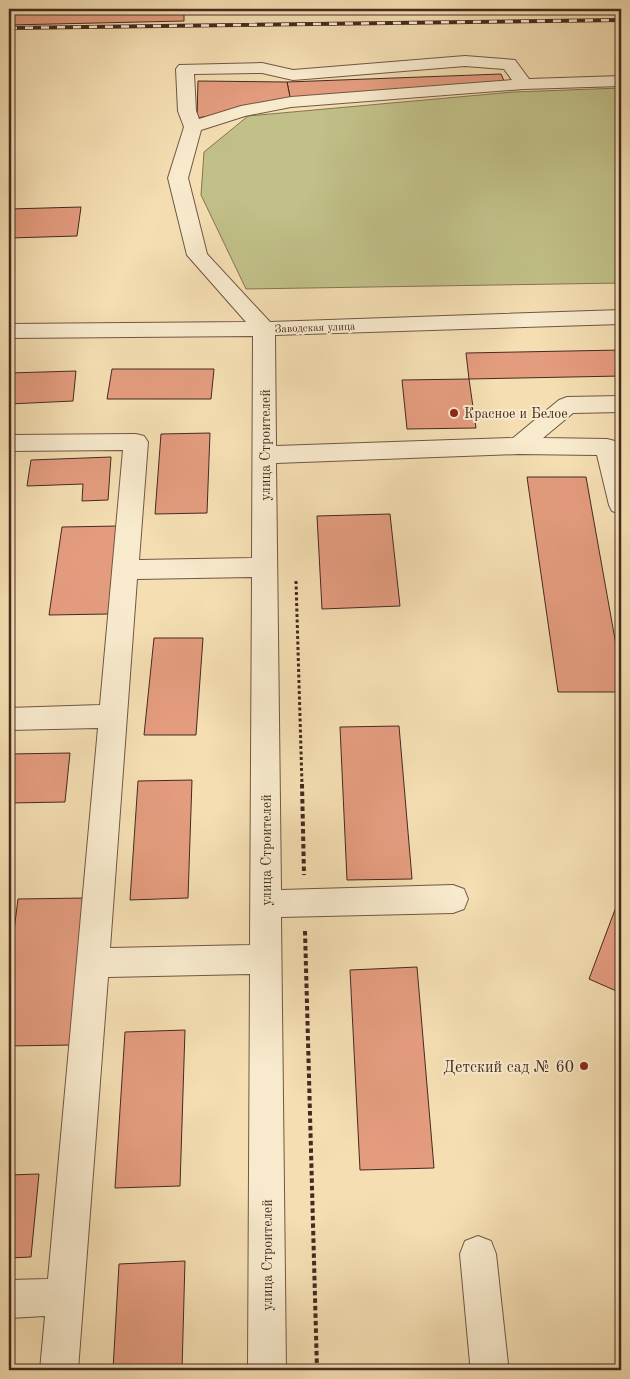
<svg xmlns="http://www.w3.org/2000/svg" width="630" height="1379" viewBox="0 0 630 1379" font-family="'Old Standard TT',serif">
<rect width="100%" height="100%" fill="#f4deb2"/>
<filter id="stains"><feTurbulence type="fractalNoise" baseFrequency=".004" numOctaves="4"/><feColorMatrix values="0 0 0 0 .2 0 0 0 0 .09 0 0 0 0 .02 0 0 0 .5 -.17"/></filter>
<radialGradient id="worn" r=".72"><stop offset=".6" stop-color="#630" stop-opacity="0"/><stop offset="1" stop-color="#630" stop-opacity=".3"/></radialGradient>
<path fill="#c1c088" stroke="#837554" d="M621,88v195l-375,6 -45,-94 3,-43 44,-36 265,-24z"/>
<g fill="#e49c7f" stroke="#452a20">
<path d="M9,9h175v12l-175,4z"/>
<path d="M501,74l4,9 -214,19 -4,-20z"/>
<path d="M198,81l89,1 4,20 -94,16z"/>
<path d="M81,207l-4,29 -68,2v-29z"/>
<path d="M621,350v26l-152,3 -3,-26z"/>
<path d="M112,369h102l-3,30h-104z"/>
<path d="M76,371l-3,30 -64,3v-31z"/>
<path d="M469,379l7,49 -69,1 -5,-49z"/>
<path d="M210,433l-3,80 -52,1 6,-80z"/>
<path d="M111,457l-3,43 -26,1 1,-17 -56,2 4,-26z"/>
<path d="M527,477h59l35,196v19h-63z"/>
<path d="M390,514l10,92 -78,3 -5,-93z"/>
<path d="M118,526l-10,88 -59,1 13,-88z"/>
<path d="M154,638h49l-7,97h-52z"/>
<path d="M399,726l13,153 -65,1 -7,-153z"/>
<path d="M70,753l-5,49 -56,1v-49z"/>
<path d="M192,780l-4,118 -58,2 8,-119z"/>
<path d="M86,898l-13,147 -64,1v-76l9,-71z"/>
<path d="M619,899l2,1v93l-32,-14z"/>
<path d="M417,967l17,201 -74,2 -10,-200z"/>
<path d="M185,1030l-5,156 -65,2 10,-156z"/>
<path d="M39,1174l-8,83 -22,1v-83z"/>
<path d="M185,1261l-3,109h-69l6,-106z"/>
</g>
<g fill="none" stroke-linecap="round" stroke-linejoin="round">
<defs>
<g id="minor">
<path d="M465,56l50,4 14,19 92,-3v10l-97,3 -233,18 -46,9 -44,14 -13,48 19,76 63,68 351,-12v14l-346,11 1,111 237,-8 46,-38 8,-3 54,-1v16l-48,1 -30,25 64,1 8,2 6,16v57l-9,-3 -3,-6 -12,-50 -78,-1 -243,9 5,427 172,-5 11,4 4,10 -4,10 -11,4 -172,4 5,453h-38l2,-396 -142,3 -30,393h-38l5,-54 -36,2v-38l39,-1 50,-551 -89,2v-22l91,-3 23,-255 -114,1v-16l127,-1 8,2 4,6 -9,118 113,-2 1,-222 -244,2v-14l237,-2 -59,-67 -19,-77 16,-51 -6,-16 -2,-42 3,-4 83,-2 31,7zM465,66l39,3 8,11 -221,17 -50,9 -42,13 -3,-8 -2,-37 68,-1 31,7zM252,577l-2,368 -140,3 27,-369z"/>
<path d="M478,1236l13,5 5,13 12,110 -2,6h-39l3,-7 -10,-109 5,-13z"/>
</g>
</defs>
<use href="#minor" stroke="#715744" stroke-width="2"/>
<path stroke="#452a20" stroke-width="3" stroke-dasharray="3 2.5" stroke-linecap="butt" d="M296,581l6,204"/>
<g stroke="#452a20" stroke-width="4" stroke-dasharray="4.5 3" stroke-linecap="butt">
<path d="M302,784l2,91"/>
<path d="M305,931l12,439"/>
</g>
<use href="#minor" fill="#f8eacd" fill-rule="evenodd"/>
<defs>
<path id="rail" d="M9,28l612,-8"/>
</defs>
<use href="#rail" stroke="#452a20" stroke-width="4"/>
<use href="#rail" stroke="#f8eacd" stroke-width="2.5" stroke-dasharray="8" stroke-linecap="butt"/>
</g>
<g fill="#8f2418" stroke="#f8eacd" stroke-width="2">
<circle cx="454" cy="413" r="5"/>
<circle cx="584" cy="1066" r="5"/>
</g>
<g text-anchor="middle" stroke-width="4" stroke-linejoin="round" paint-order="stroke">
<g font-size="11" fill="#452a20" stroke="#f8eacd">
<text transform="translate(315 327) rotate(-2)" y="4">Заводская улица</text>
</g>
<g font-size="14" fill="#452a20" stroke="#f8eacd" text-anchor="start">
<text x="464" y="418">Красное и Белое</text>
</g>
<g font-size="14" fill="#452a20" stroke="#f8eacd">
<text transform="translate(265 445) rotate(-90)" y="5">улица Строителей</text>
<text transform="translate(266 850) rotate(-90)" y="5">улица Строителей</text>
<text transform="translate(267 1255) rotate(-90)" y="5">улица Строителей</text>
</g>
<g font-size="16" fill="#452a20" stroke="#f8eacd" text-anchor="end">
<text x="574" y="1072">Детский сад № 60</text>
</g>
</g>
<rect width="630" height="1379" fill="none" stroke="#f4deb2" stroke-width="30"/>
<rect x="10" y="10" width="610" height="1359" fill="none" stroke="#452a20" stroke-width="2.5"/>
<rect x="15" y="15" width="600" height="1349" fill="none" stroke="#452a20"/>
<rect width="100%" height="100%" filter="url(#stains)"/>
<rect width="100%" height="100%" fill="url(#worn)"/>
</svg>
